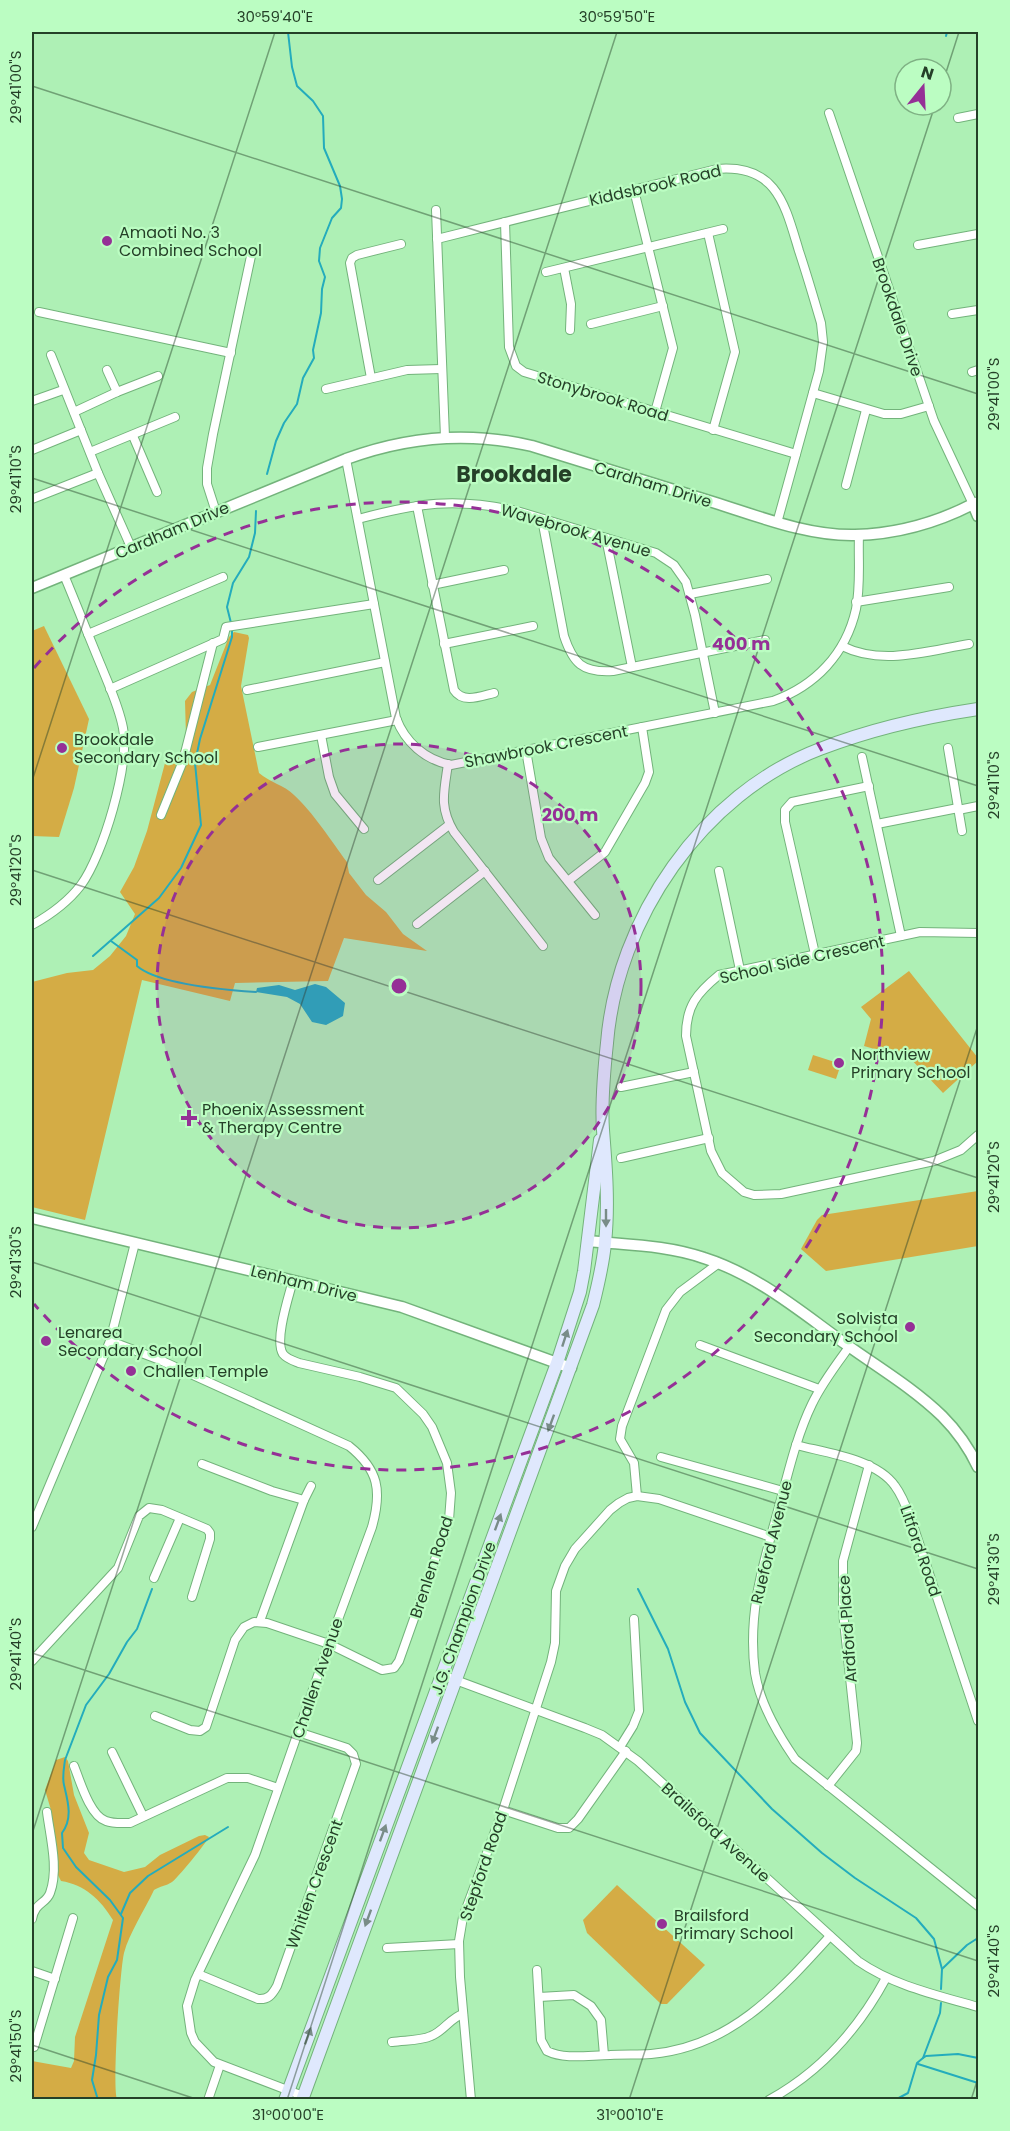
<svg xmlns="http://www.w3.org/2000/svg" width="1010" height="2131" viewBox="0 0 1010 2131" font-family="Poppins,sans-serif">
<rect width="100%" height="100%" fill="#aef0b5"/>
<g fill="#d4ac45">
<path d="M44,626l45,93 -15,69 -15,49 -27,-1v-205z"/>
<path d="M234,632l14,3 1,3 -8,48 18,87c10,9 25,12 35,22 18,16 38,47 53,67l2,11 17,22 20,17 17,22 24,17 -83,-13 -16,43 -93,2 -5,18 -88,-21 -57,240 -53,-13v-225l35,-9 26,-3 17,-14 16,-20 9,-22 -15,-22 14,-25 13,-36 18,-68 15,-11 6,-15 -1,-36 7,-9 18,-7 19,-48z"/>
<path d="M909,971l69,87v3l-35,32 -35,-37 -16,-2 -28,-8 7,-27 -10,-12z"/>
<path d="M813,1055l28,9 -5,15 -28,-9z"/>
<path d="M978,1191v55l-152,25 -25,-22 16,-29 5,-5z"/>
<path d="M65,1757l3,4 6,34 15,38 -5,20 5,7 35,12 21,-5 15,-12 39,-19 6,-1 4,2c-2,5 -33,43 -37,45 -6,4 -12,4 -18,8 -9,19 -25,44 -30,63 -4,16 -12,135 -7,146h-85v-38l39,7 3,-7 1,-24 38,-117c-13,-21 -28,-35 -52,-39l-5,-10 -5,-61 -6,-20 11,-30z"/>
<path d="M617,1885l88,80 -38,39h-6l-74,-71 -4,-13z"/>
</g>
<path fill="#24acbc" d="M315,984l11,3 19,16 -2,13 -17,9 -14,-3 -12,-18 -13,-7 -31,-5 1,-4 22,-3 16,5z"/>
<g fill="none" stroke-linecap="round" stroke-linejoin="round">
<g stroke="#24acbc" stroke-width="2">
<path d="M946,36l1,-4"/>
<path d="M267,474l9,-33 8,-18 13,-19 6,-26 11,-20 -1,-8 8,-37 1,-24 3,-12 -6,-16 1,-13 12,-30 9,-10 1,-9 -2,-13 -16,-38 -1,-32 -10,-15 -16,-15 -5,-19 -4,-35"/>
<path d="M231,623l-4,-16 6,-24 16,-26 6,-24 1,-22"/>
<path d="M111,941l26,19v6c22,19 89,24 119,26"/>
<path d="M93,956l66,-58 22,-30 20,-43 -6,-62 5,-24 32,-102v-8"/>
<path d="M638,1589l30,60 17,53 15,31 72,76 50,44 33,25 61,40 18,21 8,30"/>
<path d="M121,1914l9,-21 18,-17 80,-49"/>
<path d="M941,1989l1,-20 25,-24 11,-7"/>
<path d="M923,2058l3,-2 32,-2 20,4"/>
<path d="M918,2064l60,19"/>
<path d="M98,2100l-6,-20 4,-25 3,-40 9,-38 9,-17 6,-42 -13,-18 -34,-33 -13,-19 -1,-15c11,-15 6,-31 2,-48 -2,-8 0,-17 1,-25l21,-55 23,-31 18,-32 10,-13 15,-40"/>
<path d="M895,2100l13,-7 9,-30 6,-5 17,-45 1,-10"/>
</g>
<defs>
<g id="minor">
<path d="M829,113l105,308 39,83 5,-3"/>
<path d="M958,118l20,-4"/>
<path d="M634,190l39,158 -18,64"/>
<path d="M436,210l9,227"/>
<path d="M505,222l4,125 7,19 8,6 272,82"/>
<path d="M708,233l27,119 -22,78"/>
<path d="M437,239l280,-70c60,-5 68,36 82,82 8,24 15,48 22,72l2,19 -4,29 -42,152"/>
<path d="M918,245l60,-11"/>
<path d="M564,268l7,36 -1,26"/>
<path d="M546,272l177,-43"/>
<path d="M39,312l192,41"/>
<path d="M952,314l26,-4"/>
<path d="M591,324l72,-18"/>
<path d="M51,355l47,118 33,74"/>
<path d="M107,370l10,22"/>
<path d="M972,372l6,-2"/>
<path d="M371,378l-21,-115 2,-5 5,-3 44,-11"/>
<path d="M326,389l81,-19 34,-1"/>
<path d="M813,393l71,21h17l28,-8"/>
<path d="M32,401l31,-11"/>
<path d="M74,412l43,-20 41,-16"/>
<path d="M133,436l24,56"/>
<path d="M32,450l49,-20"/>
<path d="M90,452l85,-35"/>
<path d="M346,459l50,259c9,24 29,42 55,47l322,-64c42,-15 73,-47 83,-92 5,-24 2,-50 3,-74"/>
<path d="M846,485l20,-75"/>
<path d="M32,499l66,-26"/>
<path d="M417,506l37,184c9,14 27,6 40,3"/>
<path d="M216,512l-9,-28v-16l6,-34 38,-178"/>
<path d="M358,519c60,-16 97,-22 159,-8l139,42 18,12 12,17 9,33 20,98"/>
<path d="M542,519l22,117c9,27 18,37 49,35l152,-31"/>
<path d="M606,538l26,129"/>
<path d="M432,585l72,-15"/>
<path d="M690,594l77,-15"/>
<path d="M856,602l93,-15"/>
<path d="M88,634l135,-57"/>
<path d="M444,644l89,-18"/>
<path d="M842,646c40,20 85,5 127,-2"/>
<path d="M110,689l113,-50 3,-12 148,-23"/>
<path d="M247,690l138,-28"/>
<path d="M321,735l8,42 6,17 29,35"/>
<path d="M258,747l139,-27"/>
<path d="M948,748l14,83"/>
<path d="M526,750l15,88 8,20 46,57"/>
<path d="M862,757l39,179"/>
<path d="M448,764c-4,28 -9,43 6,68l89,114"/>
<path d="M958,810l20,-4"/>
<path d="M161,815l22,-54 30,-118"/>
<path d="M877,824l81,-16"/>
<path d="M719,871l21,99"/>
<path d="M378,880l71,-55"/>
<path d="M568,881l37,-29 40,-69 4,-11 -7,-45"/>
<path d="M417,924l68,-53"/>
<path d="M32,925c18,-10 36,-23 49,-40 22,-30 49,-120 42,-157 -4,-21 -13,-40 -21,-60 -13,-31 -25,-62 -38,-93"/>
<path d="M978,933l-58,-1 -201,43c-22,18 -33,31 -33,61l25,115 11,22 22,19 10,3 27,-1 153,-33 27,-11 17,-15"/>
<path d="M815,954l-30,-132v-12l7,-8 77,-16"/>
<path d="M621,1087l73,-15"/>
<path d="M621,1158l88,-20"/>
<path d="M110,1341l50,19 189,86c30,24 33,45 23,81l-43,117 -74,211 -60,125 -8,26 4,27 4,9 19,20 89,34"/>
<path d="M700,1345l119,44"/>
<path d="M849,1347c-13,18 -27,36 -37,57 -15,31 -23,66 -32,99 -16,59 -33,108 -25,170 5,31 22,60 40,86l183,147"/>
<path d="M796,1445c31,8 80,14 99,41 9,12 13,26 18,39l65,196"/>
<path d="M661,1457l122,34"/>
<path d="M202,1464l70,27 32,9"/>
<path d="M637,1496l-3,-33 -14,-24 2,-13 44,-116 14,-18 39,-29"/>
<path d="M32,1527l78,-186 25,-98"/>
<path d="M154,1578l26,-60"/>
<path d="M260,1621l44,-121 7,-14"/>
<path d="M32,1661l86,-93 21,-52 10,-8 13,2 45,19 3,4v6l-18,58"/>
<path d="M442,1675l143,53 17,7 36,26 220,200c36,25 79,34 120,46"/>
<path d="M155,1716l35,14 10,1 6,-4 29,-87 9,-13 10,-5 13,1 62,21 53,26 12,-2 5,-7 50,-141 2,-27 -4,-30 -15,-36 -9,-13 -27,-26 -36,-11 -61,-14c-5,-2 -12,-4 -16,-9 -9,-14 6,-58 10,-74"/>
<path d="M620,1747l13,-21 6,-15 -5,-92"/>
<path d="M112,1752l31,64"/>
<path d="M74,1766c6,15 16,50 32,55 8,3 16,2 24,2l97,-45h21l30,10"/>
<path d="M828,1786l28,-35 1,-8 -14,-131v-51l26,-96"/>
<path d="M503,1810l55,18h11l9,-9 48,-68"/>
<path d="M32,1919c3,-17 14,-15 18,-26 9,-24 0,-57 -3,-81"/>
<path d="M387,1948l72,-4"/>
<path d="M537,1970l4,70 6,11c18,9 43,4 63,4 14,-1 28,0 41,-1 80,-7 129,-63 179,-118"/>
<path d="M32,1971l23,8"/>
<path d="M198,1974l60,25c10,1 14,-4 19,-13l79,-222 -3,-10 -6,-6 -49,-16"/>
<path d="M539,1997l35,-2 17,11 10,14 3,35"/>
<path d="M392,2042c12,-2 28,-1 39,-6 13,-5 19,-18 32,-22"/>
<path d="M34,2047l39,-129"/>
<path d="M208,2100l12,-35"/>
<path d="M471,2100l-11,-123 -1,-36 4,-24 40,-107 48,-148 4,-19 1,-52 9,-25 10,-17 35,-39 9,-7 9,-5 9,-2 22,3 112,38"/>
<path d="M769,2100c51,-28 90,-72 117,-122"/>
</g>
<g id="tertiary">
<path d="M32,588l314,-129c62,-23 122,-28 186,-13 62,19 124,39 187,58 44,14 90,32 136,31 42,-1 81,-12 118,-31l5,12"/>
<path d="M32,1218l370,89 169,61"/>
<path d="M588,1241c39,4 79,4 116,17 54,17 98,55 143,87 32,23 66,43 95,71 15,15 27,32 36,51"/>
</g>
<g id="secondary">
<path d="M285,2100l272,-737 23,-71 4,-21 16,-131"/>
<path d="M302,2100l291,-795c5,-20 10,-41 12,-62 4,-38 1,-76 -2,-113 -2,-28 1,-59 4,-87 10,-124 95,-249 213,-294 51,-20 105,-32 158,-40"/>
</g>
</defs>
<use href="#minor" stroke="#73b37b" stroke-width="10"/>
<use href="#tertiary" stroke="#73b37b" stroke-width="13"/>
<use href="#secondary" stroke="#73b37b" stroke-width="14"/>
<use href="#minor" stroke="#fff" stroke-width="8"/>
<use href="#tertiary" stroke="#fff" stroke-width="10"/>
<use href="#secondary" stroke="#dfe8fd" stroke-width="12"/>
</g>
<defs><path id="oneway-solid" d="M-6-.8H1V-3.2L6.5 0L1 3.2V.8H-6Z" transform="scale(1.5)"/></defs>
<g fill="#798c88">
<use href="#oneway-solid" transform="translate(606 1218) rotate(90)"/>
<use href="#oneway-solid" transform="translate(565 1338) rotate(-72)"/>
<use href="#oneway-solid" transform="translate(551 1423) rotate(110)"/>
<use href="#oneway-solid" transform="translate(498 1522) rotate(-70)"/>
<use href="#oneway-solid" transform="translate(435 1735) rotate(110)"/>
<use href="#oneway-solid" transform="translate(383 1833) rotate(-70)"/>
<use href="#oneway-solid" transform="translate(368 1918) rotate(110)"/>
<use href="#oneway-solid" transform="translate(308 2036) rotate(-70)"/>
</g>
<path fill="none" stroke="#254028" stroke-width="1.5" stroke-opacity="0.45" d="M32,86l946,308M941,88l18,-56M32,478l946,308M32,781l243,-749M32,870l946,308M32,1262l946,307M32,1653l946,308M32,1834l585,-1802M32,2045l167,55M287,2100l648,-1995M629,2100l349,-1075M971,2100l7,-22"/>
<circle cx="399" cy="986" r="242" fill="#953096" fill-opacity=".12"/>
<g fill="none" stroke="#953096" stroke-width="3" stroke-dasharray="10 8">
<circle cx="399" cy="986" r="242"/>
<path d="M34 668A484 484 0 1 1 34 1304"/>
</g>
<g fill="#953096" stroke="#bbfdc2" stroke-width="2">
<circle cx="107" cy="241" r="6"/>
<circle cx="62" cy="748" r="6"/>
<circle cx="839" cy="1063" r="6"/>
<path d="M186 1109h6v6h6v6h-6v6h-6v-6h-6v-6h6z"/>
<circle cx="910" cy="1327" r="6"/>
<circle cx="46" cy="1341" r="6"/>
<circle cx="131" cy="1371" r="6"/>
<circle cx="662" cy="1924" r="6"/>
</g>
<g text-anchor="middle" stroke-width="4.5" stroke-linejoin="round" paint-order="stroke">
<g font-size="16" fill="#254028" stroke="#bbfdc2">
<text transform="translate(655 185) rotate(-13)" y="6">Kiddsbrook Road</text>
<text transform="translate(898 317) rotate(71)" y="6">Brookdale Drive</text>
<text transform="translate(603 396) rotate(17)" y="6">Stonybrook Road</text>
<text transform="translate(653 484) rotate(17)" y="6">Cardham Drive</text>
<text transform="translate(172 530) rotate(-23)" y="6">Cardham Drive</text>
<text transform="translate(576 530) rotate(16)" y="6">Wavebrook Avenue</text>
<text transform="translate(546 746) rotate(-11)" y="6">Shawbrook Crescent</text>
<text transform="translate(802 959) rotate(-13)" y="6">School Side Crescent</text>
<text transform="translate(304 1283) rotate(14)" y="6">Lenham Drive</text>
<text transform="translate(771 1542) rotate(-76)" y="6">Rueford Avenue</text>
<text transform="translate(921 1551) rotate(71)" y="6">Litford Road</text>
<text transform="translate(431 1567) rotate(-72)" y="6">Brenlen Road</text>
<text transform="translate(463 1618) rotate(-70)" y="6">J.G. Champion Drive</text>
<text transform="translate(847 1629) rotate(-94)" y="6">Ardford Place</text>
<text transform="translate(317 1678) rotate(-71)" y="6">Challen Avenue</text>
<text transform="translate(716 1832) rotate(42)" y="6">Brailsford Avenue</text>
<text transform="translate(483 1866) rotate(-71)" y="6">Stepford Road</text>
<text transform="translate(314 1884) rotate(-70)" y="6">Whitlen Crescent</text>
</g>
<g font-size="16" fill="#254028" stroke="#bbfdc2" text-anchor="start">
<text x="119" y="238">Amaoti No. 3<tspan x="119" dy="18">Combined School</tspan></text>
<text x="74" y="745">Brookdale<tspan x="74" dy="18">Secondary School</tspan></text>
<text x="851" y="1060">Northview<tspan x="851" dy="18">Primary School</tspan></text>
<text x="202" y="1115">Phoenix Assessment<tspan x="202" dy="18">&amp; Therapy Centre</tspan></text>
<text x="898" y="1324" text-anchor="end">Solvista<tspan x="898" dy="18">Secondary School</tspan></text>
<text x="58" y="1338">Lenarea<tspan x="58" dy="18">Secondary School</tspan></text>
<text x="143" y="1377">Challen Temple</text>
<text x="674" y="1921">Brailsford<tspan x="674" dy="18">Primary School</tspan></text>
</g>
<g font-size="22" font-weight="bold" fill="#254028" stroke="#bbfdc2">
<text x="514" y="482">Brookdale</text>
</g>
</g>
<circle cx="399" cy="986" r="9" fill="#953096" stroke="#bbfdc2" stroke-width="3"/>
<g font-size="18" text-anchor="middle" font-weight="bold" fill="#953096" stroke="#bbfdc2" stroke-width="4.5" stroke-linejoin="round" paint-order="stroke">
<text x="741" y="650">400 m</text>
<text x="570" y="821">200 m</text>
</g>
<rect width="1010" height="2131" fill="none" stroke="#bbfdc2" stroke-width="66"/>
<g transform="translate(923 87) rotate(18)"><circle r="28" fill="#bbfdc2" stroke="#7fb184" stroke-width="1.5"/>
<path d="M0-4.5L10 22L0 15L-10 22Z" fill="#953096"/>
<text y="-9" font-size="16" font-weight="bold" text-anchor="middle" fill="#254028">N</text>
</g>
<rect x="33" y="33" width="944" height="2065" fill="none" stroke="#254028" stroke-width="2"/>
<g font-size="15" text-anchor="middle" fill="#254028">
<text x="275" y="22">30°59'40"E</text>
<text x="617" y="22">30°59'50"E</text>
<text transform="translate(16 87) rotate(-90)" y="5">29°41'00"S</text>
<text transform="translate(994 394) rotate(-90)" y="5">29°41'00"S</text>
<text transform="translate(16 479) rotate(-90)" y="5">29°41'10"S</text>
<text transform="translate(994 785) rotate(-90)" y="5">29°41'10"S</text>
<text transform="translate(16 870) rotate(-90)" y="5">29°41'20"S</text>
<text transform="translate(994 1177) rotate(-90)" y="5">29°41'20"S</text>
<text transform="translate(16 1262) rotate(-90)" y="5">29°41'30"S</text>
<text transform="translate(994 1569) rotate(-90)" y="5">29°41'30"S</text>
<text transform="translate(16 1654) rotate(-90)" y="5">29°41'40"S</text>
<text transform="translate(994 1961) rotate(-90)" y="5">29°41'40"S</text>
<text transform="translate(16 2046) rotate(-90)" y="5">29°41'50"S</text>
<text x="288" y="2120">31°00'00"E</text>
<text x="630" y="2120">31°00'10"E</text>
</g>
</svg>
